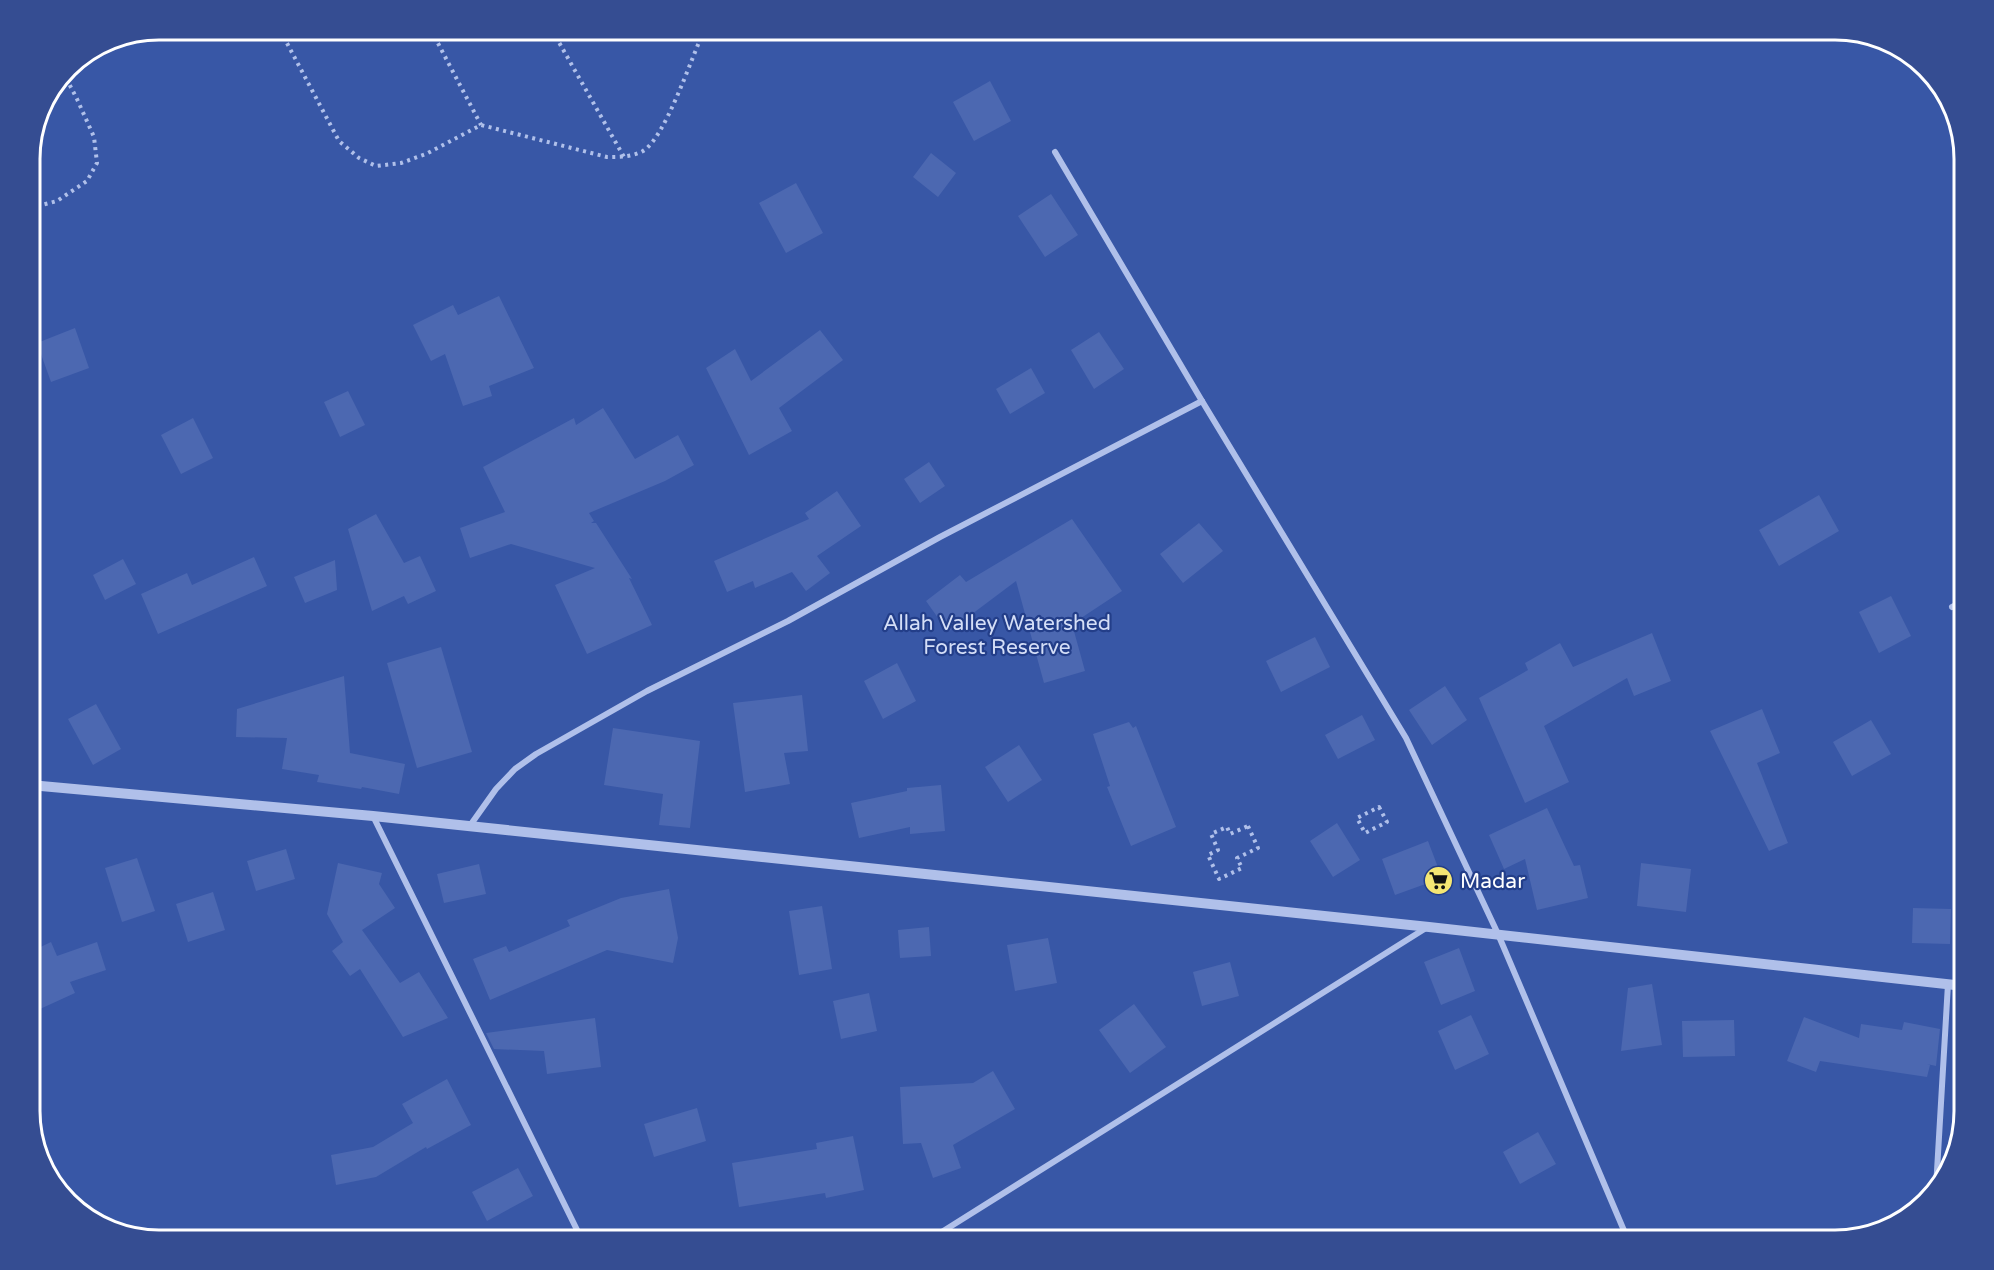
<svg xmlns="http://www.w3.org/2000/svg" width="1994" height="1270" viewBox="0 0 1994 1270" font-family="'Varela Round',sans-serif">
<rect width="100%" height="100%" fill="#233e89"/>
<path fill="#3857a6" d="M159,30h1676l71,22 41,43 17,64v952l-22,71 -43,41 -64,17h-1676l-71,-22 -40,-42 -18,-57v-968l10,-41 28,-42 42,-28z"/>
<g fill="#4c68b1">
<path d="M990,81l21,40 -37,20 -21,-39z"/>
<path d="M931,153l25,20 -18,24 -25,-20z"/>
<path d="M796,183l27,50 -37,20 -27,-50z"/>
<path d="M1051,194l27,41 -33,22 -27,-41z"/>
<path d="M499,296l35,72 -45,18 3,10 -29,10 -18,-52 -14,7 -18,-36 40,-20 5,10z"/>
<path d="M75,328l14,40 -38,14 -14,-39z"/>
<path d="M820,330l23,30 -64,48 13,23 -43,24 -43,-87 29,-19 16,32z"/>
<path d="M1099,332l25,37 -30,20 -23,-39z"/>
<path d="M1031,368l14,25 -35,21 -14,-25z"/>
<path d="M348,391l17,34 -25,12 -16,-35z"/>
<path d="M603,408l32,51 43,-24 16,30 -29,16 -76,32 5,8 -3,2h5l36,56 -3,-1 23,47 -65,29 -32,-69 40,-17 -84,-24 -41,14 -10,-30 45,-16 -22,-45 91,-49 2,7z"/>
<path d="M193,418l20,40 -32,16 -20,-39z"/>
<path d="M929,462l16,24 -25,17 -16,-24z"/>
<path d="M837,491l24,35 -44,30 13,17 -24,18 -14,-19 -37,16 -2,-7 -26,11 -13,-31 95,-42 -4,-6z"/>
<path d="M1819,495l20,36 -60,35 -20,-36z"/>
<path d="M376,514l28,49 16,-7 16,35 -28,13 -4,-8 -32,15 -24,-82z"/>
<path d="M1072,519l50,72 -50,33 13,47 -41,12 -28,-102 -68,51 -22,-31 34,-26 6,7z"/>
<path d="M1199,523l24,28 -40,32 -23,-29z"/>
<path d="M254,557l13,29 -109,48 -17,-40 46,-21 5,12z"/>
<path d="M123,559l13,25 -31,16 -12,-25z"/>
<path d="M335,560l2,30 -32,13 -11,-26z"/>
<path d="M1891,596l20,40 -32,17 -20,-41z"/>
<path d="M1652,633l19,48 -37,15 -7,-18 -83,48 25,56 -44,21 -46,-105 49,-28 -3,-7 35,-20 13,24z"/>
<path d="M1315,637l15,30 -49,25 -15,-31z"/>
<path d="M441,647l31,105 -55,16 -30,-105z"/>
<path d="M897,663l19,38 -33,18 -19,-38z"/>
<path d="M344,676l6,77 55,11 -6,30 -37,-7 -1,2 -44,-7 2,-7 -37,-6 5,-31 -51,-1 1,-28z"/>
<path d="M1445,686l22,34 -35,25 -23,-35z"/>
<path d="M802,695l6,56 -24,2 6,31 -45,8 -12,-89z"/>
<path d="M96,704l25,45 -28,16 -25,-46z"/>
<path d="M1762,709l18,44 -23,10 31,80 -19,8 -59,-120z"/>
<path d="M1362,715l13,25 -37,19 -13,-24z"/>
<path d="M1871,720l20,34 -39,22 -19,-34z"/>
<path d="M1129,722l4,6 3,-2 40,101 -45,19 -24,-59 3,-1 -17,-52z"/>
<path d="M613,728l87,13 -10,87 -31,-3 4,-31 -59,-9z"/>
<path d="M1019,745l23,35 -34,22 -23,-35z"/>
<path d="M941,785l4,46 -35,3v-7l-51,11 -8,-35 56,-12v-3z"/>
<path d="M1547,808l27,58 6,-1 8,33 -51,12 -12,-51 -21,10 -15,-34z"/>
<path d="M1337,823l23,37 -27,17 -23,-36z"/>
<path d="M1428,841l14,37 -47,17 -13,-36z"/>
<path d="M286,849l9,30 -39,12 -9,-30z"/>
<path d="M137,858l18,53 -33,11 -17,-54z"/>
<path d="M338,863l44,10 -3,11 16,24 -33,22 38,53 19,-11 29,46 -45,19 -43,-68 -10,7 -18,-25 11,-9 -16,-28z"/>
<path d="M1641,863l50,6 -5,43 -49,-6z"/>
<path d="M479,864l7,30 -42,9 -7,-29z"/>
<path d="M669,889l9,49 -5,25 -66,-13 -117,50 -17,-41 33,-13 3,6 61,-26 -3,-6 54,-22z"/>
<path d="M213,892l12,38 -37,12 -12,-38z"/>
<path d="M822,906l10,63 -33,6 -10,-64z"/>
<path d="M1913,908l38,1 -1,35 -38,-1z"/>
<path d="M929,927l2,29 -31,2 -2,-28z"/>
<path d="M1048,938l9,45 -42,8 -8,-46z"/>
<path d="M51,942l6,14 40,-14 9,28 -36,12 5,11 -35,16 -10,-22v-35z"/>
<path d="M1459,948l16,43 -34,14 -17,-43z"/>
<path d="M1230,962l9,34 -37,10 -9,-34z"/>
<path d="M1652,984l10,61 -41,6 7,-63z"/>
<path d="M869,993l8,38 -36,8 -8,-38z"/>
<path d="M1134,1004l32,43 -36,26 -31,-43z"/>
<path d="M1471,1015l18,39 -34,16 -17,-39z"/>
<path d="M1804,1017l55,21 2,-14 41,6 2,-8 36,7 -4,37 -9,-2 3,1 -3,12 -107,-16 -4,11 -29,-11z"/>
<path d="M595,1018l6,49 -54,7 -3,-23 -50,-2 -8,-16z"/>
<path d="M1734,1020l1,36 -52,1 -1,-36z"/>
<path d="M993,1071l22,38 -62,36 8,23 -28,10 -12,-35 -18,1 -3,-57 73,-4z"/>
<path d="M447,1079l24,46 -44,24 -1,-2 -50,30 -40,8 -5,-30 42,-8 40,-24 -11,-19z"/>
<path d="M697,1108l9,33 -52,16 -10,-33z"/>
<path d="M1538,1132l18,32 -36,20 -17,-32z"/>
<path d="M853,1136l11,54 -38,8 -1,-5 -86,14 -7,-44 85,-14 -1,-6z"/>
<path d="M518,1168l15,28 -46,25 -15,-29z"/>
</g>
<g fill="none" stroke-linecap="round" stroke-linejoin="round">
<g stroke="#b0c0ea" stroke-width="4" stroke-dasharray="3 4.5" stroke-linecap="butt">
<path d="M280,30l59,111 20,17 17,8 25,-3 25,-9 55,-29 126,32c12,0 25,0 36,-6 22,-13 48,-92 60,-118l-2,-3"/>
<path d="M431,30l50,95"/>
<path d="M552,30l72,127"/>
<path d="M703,33l12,-3"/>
<path d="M30,208l27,-7 30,-20 10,-18 -3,-26 -17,-38 -13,-25"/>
<path d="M1379,807l8,15 -22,11 -8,-15z"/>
<path d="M1248,826l10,22 -21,10 5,10 -23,11 -11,-24 10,-5 -7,-16 16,-7 3,7z"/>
</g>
<g stroke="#b0c0ea" stroke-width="6">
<path d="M1055,152l147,249 204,337 92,196 130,306"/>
<path d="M1952,607l12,-6"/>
<path d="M373,816l209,424"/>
<path d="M469,827l27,-38 19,-20 21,-15 111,-63 141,-70 152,-84 262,-136"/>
<path d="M1936,1188l12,-204"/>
<path d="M929,1240l497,-312"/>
</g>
<path stroke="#b0c0ea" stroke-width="10" d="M30,785l343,31 1056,111 535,59"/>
</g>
<defs>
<symbol id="supermarket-disc" viewBox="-11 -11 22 22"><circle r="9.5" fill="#f5e673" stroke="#233e89"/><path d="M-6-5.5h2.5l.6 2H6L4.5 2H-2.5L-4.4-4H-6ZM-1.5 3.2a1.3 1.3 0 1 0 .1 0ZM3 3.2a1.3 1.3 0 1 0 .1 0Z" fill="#111"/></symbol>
</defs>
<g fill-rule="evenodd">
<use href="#supermarket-disc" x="1422" y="864" width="33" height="33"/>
</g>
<g text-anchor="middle" stroke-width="4.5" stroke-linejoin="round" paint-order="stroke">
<g font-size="21" fill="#d4def7" stroke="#233e89">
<text x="997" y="630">Allah Valley Watershed<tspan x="997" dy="24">Forest Reserve</tspan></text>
</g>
<g font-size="21" fill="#fff" stroke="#233e89" text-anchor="start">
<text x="1460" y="888">Madar</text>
</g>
</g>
<path d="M0 0H1994V1270H0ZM159 40H1835A119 119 0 0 1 1954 159V1111A119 119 0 0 1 1835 1230H159A119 119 0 0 1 40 1111V159A119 119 0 0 1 159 40Z" fill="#354d92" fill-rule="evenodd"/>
<path fill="none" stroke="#fff" stroke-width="3" d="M159 40H1835A119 119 0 0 1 1954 159V1111A119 119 0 0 1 1835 1230H159A119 119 0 0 1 40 1111V159A119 119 0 0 1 159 40Z"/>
</svg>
